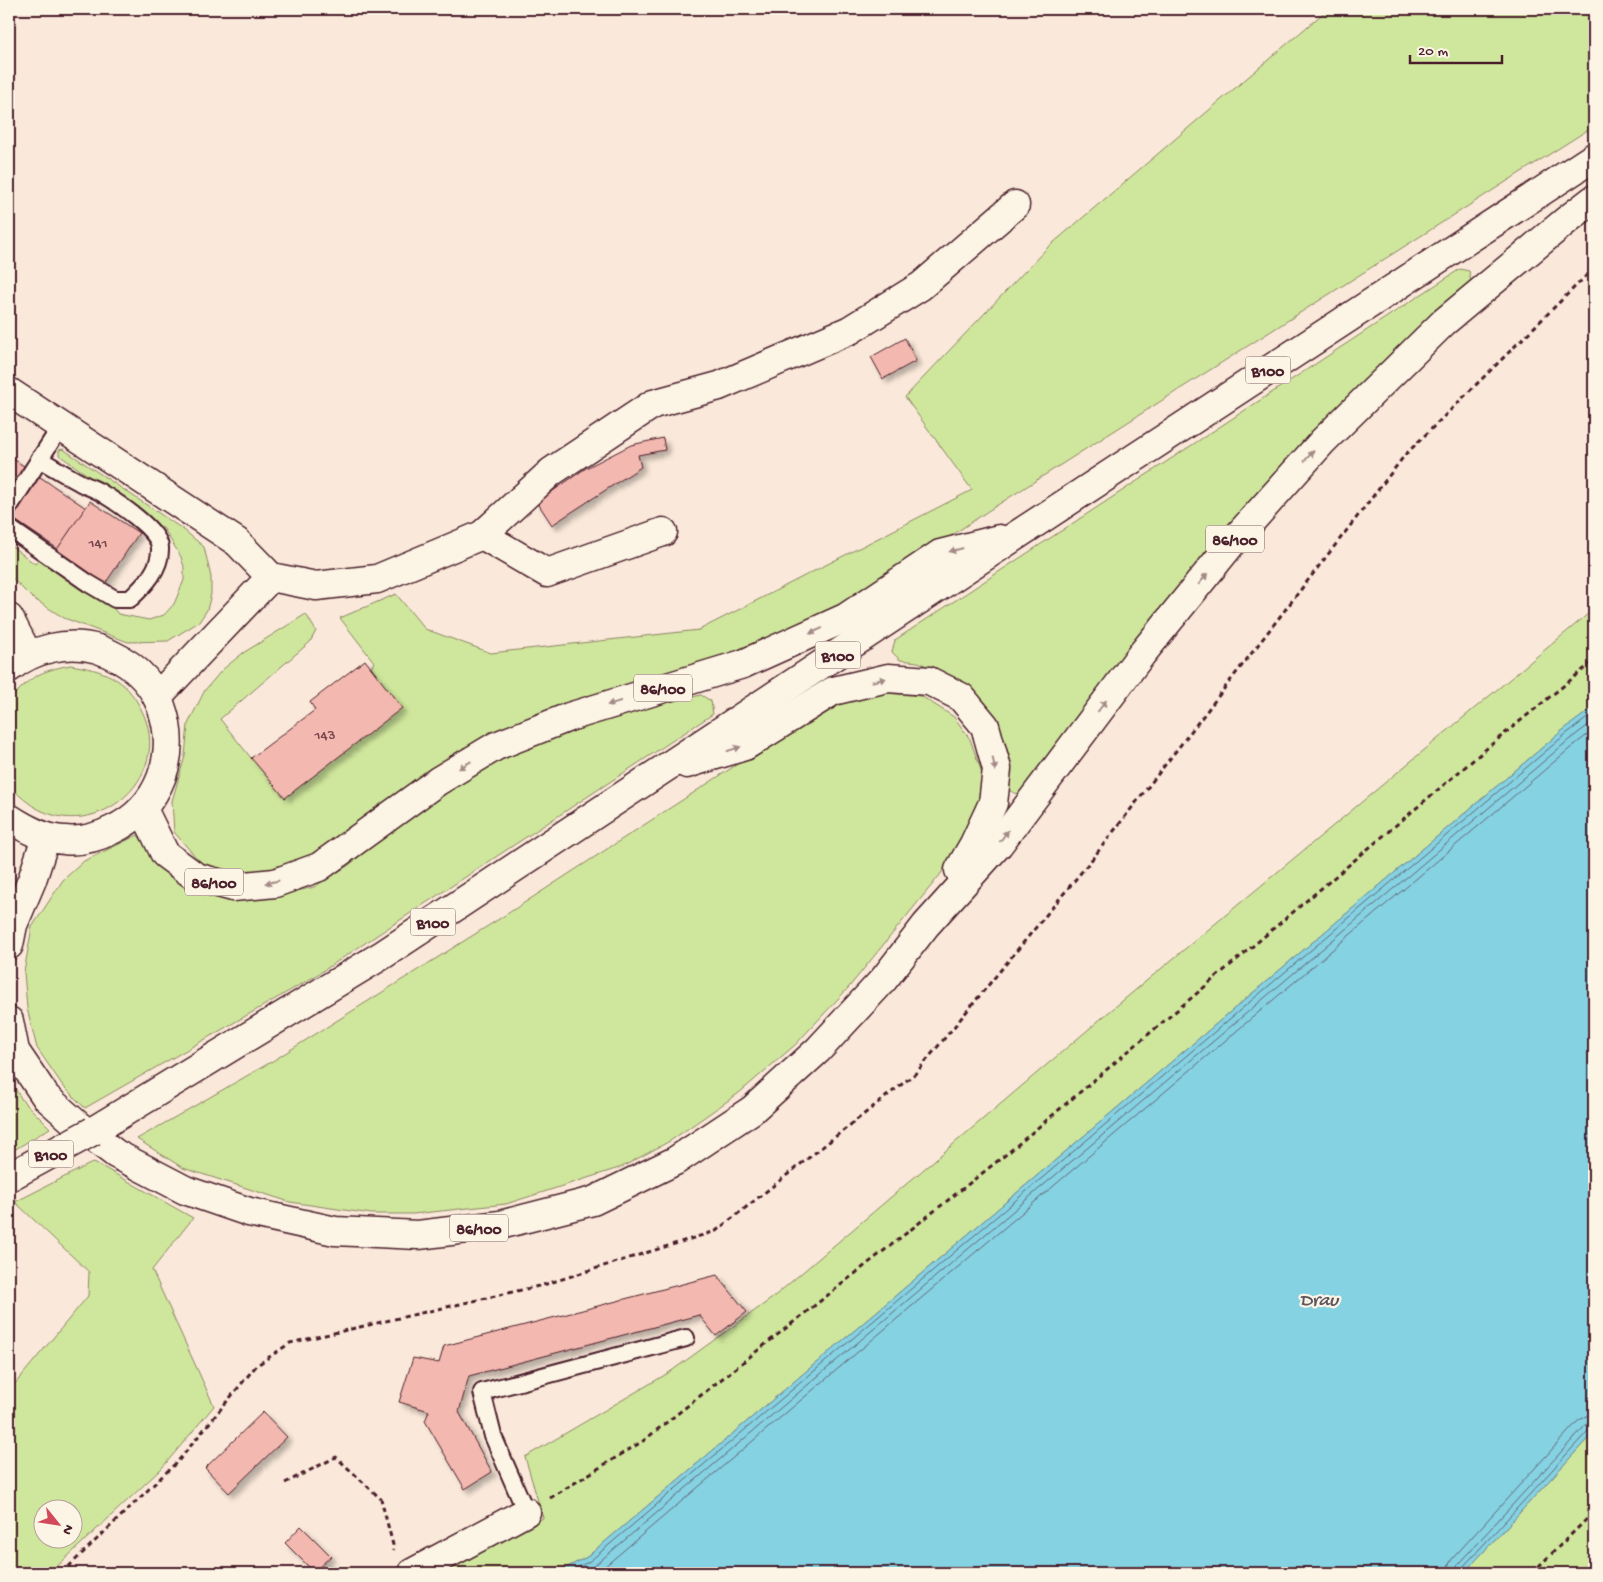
<svg xmlns="http://www.w3.org/2000/svg" width="1603" height="1582" viewBox="0 0 1603 1582" font-family="'Gochi Hand',sans-serif">
<defs>
<filter id="shadow"><feDropShadow dx="4.5" dy="4.5" stdDeviation="2.5" flood-color="#0004"/></filter>
</defs>
<rect width="100%" height="100%" fill="#fae9da"/>
<filter id="ink" filterUnits="userSpaceOnUse"><feTurbulence type="fractalNoise" baseFrequency=".02" numOctaves="2"/><feDisplacementMap in="SourceGraphic" scale="10" xChannelSelector="R" yChannelSelector="G"/><feConvolveMatrix kernelMatrix="1 2 1 2 8 2 1 2 1" color-interpolation-filters="sRGB"/></filter>
<g filter="url(#ink)">
<g fill="#cfe79c" stroke="#8c8364" fill-rule="evenodd">
<path d="M1328,9h266v117l-606,385 -88,59 -62,37 -88,40 -182,56 -42,17 -219,144 -67,11 -22,-3 -18,-10 -26,-30 -2,-31 13,-45 3,-32 17,-34 17,-20 21,-17 63,-39 10,17 -6,11 -90,77 31,39 150,-50 -30,-40 3,-6 -34,-44 56,-24 29,35 66,24 208,-23 273,-140 -67,-93 141,-148z"/>
<path d="M1460,269l9,2 2,12 -75,66 -77,79 -299,366 -6,-1 -5,-3 3,-27 -15,-42 -24,-30 -21,-14 -34,-15 -18,-2 -8,-8 3,-12z"/>
<path d="M63,449l121,81 20,17 7,30v17l-4,16 -8,12 -31,19 -40,1 -64,-24 -33,-21 -22,-22v-31l26,20 7,-7 72,52 4,5 31,6 15,-5 10,-11 10,-24v-13l-3,-10 -17,-28 -105,-74v-5z"/>
<path d="M1594,609v98l-31,23 -976,827 -31,16h-120l107,-55 -18,-61 145,-85 101,-73 332,-282z"/>
<path d="M70,665c33,5 55,12 71,44 37,70 -52,142 -115,92 -6,-5 -15,-12 -17,-20 -2,-7 0,-16 0,-23 0,-19 -1,-38 0,-57 22,-25 29,-29 61,-36z"/>
<path d="M886,693l35,3 33,21 16,22 12,34 -3,28 -6,22 -33,52 -91,112 -54,58 -56,48 -69,48 -48,26 -116,37 -93,10h-41l-82,-12 -107,-34 -46,-29 134,-77 236,-148 260,-169 76,-43z"/>
<path d="M701,695l10,6 2,13 -401,264 -227,130 -22,-22 -26,-38 -10,-40 -3,-36 8,-45 31,-47 21,-19 54,-26 18,28 13,13 22,12 35,10 37,1 51,-12 35,-22 45,-39 81,-54 72,-35 88,-27z"/>
<path d="M9,1078l13,22 28,28 -41,25z"/>
<path d="M94,1162l99,56 -41,52 62,136 -53,63 -111,104h-41v-182l79,-95 1,-24 -74,-70zM42,1510h30v30h-30z"/>
<path d="M1594,1432v141h-130z"/>
</g>
<path fill="#85d2e3" stroke="#6d8a99" d="M1594,707v725l-130,141h-908l31,-16 976,-827z"/>
<g fill="none" stroke-linecap="round" stroke-linejoin="round">
<g stroke="#626775" stroke-width="1">
<path d="M567,1573l23,-12 976,-827 28,-21"/>
<path d="M581,1573l13,-7 976,-827 24,-18"/>
<path d="M597,1573l977,-828 20,-15"/>
<path d="M1447,1573l1,-7 4,-7 126,-138 8,-5 8,-1"/>
<path d="M1454,1573l4,-9 126,-137 4,-4h6"/>
<path d="M1461,1573l1,-5 126,-137 6,-2"/>
</g>
</g>
<g fill="#f3b8af" stroke="#4a1f2b" filter="url(#shadow)">
<path d="M905,338l11,23 -33,18 -12,-22z"/>
<path d="M663,438l2,12 -27,5 3,12 -89,58 -15,-23 49,-34 45,-23z"/>
<path d="M9,456l77,52 -28,41 -49,-33z"/>
<path d="M90,501l49,32 -34,51 -49,-33z"/>
<path d="M365,660l37,48 -117,90 -34,-40 64,-48 -5,-8z"/>
<path d="M717,1275l30,37 -31,24 -17,-21 -230,61 -10,36 33,60 -27,17 -40,-68 4,-10 -30,-9 14,-44 26,5 5,-17z"/>
<path d="M263,1412l24,25 -58,56 -24,-25z"/>
<path d="M301,1526l30,30 -17,16 -29,-29z"/>
</g>
<g fill="none" stroke-linecap="round" stroke-linejoin="round">
<defs>
<g id="service">
<path d="M9,507l52,-81"/>
<path d="M9,528l79,55 27,16h15c14,-13 31,-30 30,-51 0,-18 -45,-47 -60,-56 -7,-4 -14,-6 -21,-10 -13,-7 -26,-15 -40,-23"/>
<path d="M526,1512l-33,-76 -11,-44 204,-54"/>
</g>
<g id="minor">
<path d="M9,392l228,150 34,35 -114,120"/>
<path d="M482,535l65,38 116,-41"/>
<path d="M271,577l45,9 61,-7 105,-44 69,-63 102,-68 66,-18 131,-56 71,-44 94,-81"/>
<path d="M412,1573l114,-61"/>
</g>
<g id="primary">
<path d="M9,618l19,37"/>
<path d="M9,668c24,-19 59,-28 89,-19 28,10 52,28 63,57 18,48 -1,102 -49,124 -14,7 -31,12 -48,10 -20,-1 -38,-11 -55,-22"/>
<path d="M687,764l58,-18 88,-55 55,-13 41,3 32,16 24,29 12,43 -4,34 -19,41 -15,26"/>
<path d="M143,809l22,45 31,23 37,10 42,-4 44,-16 119,-86 58,-35 73,-29 174,-53 102,-46 95,-64 59,-15"/>
<path d="M9,945l4,-20 19,-45 14,-43"/>
<path d="M9,1021l6,30 31,46 34,30 36,27 69,36 64,22 86,19 83,4 82,-10 93,-24 82,-40 77,-51 66,-60 66,-71 42,-54 73,-81 142,-189 95,-117 87,-97 121,-119 124,-103 26,-20"/>
<path d="M93,1131l291,-177 636,-421 574,-376"/>
</g>
</defs>
<use href="#service" stroke="#4a1f2b" stroke-width="20"/>
<use href="#minor" stroke="#4a1f2b" stroke-width="31"/>
<use href="#primary" stroke="#4a1f2b" stroke-width="31"/>
<g stroke="#4a1f2b" stroke-width="3" stroke-dasharray="5 4" stroke-linecap="butt">
<path d="M285,1483l51,-26 45,42 12,46v6"/>
<path d="M550,1498l93,-57 366,-289 489,-413 96,-78"/>
<path d="M62,1573l117,-113 77,-94 34,-23 253,-58 173,-54 200,-158 177,-215 312,-403 189,-187"/>
<path d="M1532,1573l62,-61"/>
</g>
<use href="#service" stroke="#fcf5e5" stroke-width="16"/>
<use href="#minor" stroke="#fcf5e5" stroke-width="28"/>
<use href="#primary" stroke="#fcf5e5" stroke-width="28"/>
<defs>
<path id="primary-bridge" d="M9,1177l84,-46"/>
</defs>
<use href="#primary-bridge" stroke="#4a1f2b" stroke-width="31" stroke-linecap="butt"/>
<use href="#primary-bridge" stroke="#fcf5e5" stroke-width="28"/>
</g>
<defs><path id="oneway-solid" d="M-6-.8H1V-3.2L6.5 0L1 3.2V.8H-6Z" transform="scale(1.25)"/></defs>
<g fill="#a38a88">
<use href="#oneway-solid" transform="translate(1309 456) rotate(-48)"/>
<use href="#oneway-solid" transform="translate(956 550) rotate(165)"/>
<use href="#oneway-solid" transform="translate(1203 579) rotate(-51)"/>
<use href="#oneway-solid" transform="translate(816 631) rotate(156)"/>
<use href="#oneway-solid" transform="translate(879 680) rotate(-13)"/>
<use href="#oneway-solid" transform="translate(614 703) rotate(163)"/>
<use href="#oneway-solid" transform="translate(1102 706) rotate(-53)"/>
<use href="#oneway-solid" transform="translate(734 749) rotate(-18)"/>
<use href="#oneway-solid" transform="translate(994 764) rotate(78)"/>
<use href="#oneway-solid" transform="translate(465 765) rotate(149)"/>
<use href="#oneway-solid" transform="translate(1004 836) rotate(-53)"/>
<use href="#oneway-solid" transform="translate(272 882) rotate(169)"/>
</g>
</g>
<g text-anchor="middle" stroke-width="4.5" stroke-linejoin="round" paint-order="stroke">
<g font-size="15" fill="#74454c">
<text x="98" y="547">141</text>
<text x="325" y="739">143</text>
</g>
<g fill="#fcf5e5" stroke="#7f5f63" stroke-width="1">
<rect x="1245.5" y="356.5" width="45" height="27" rx="4"/>
<rect x="1206" y="525.5" width="58" height="27" rx="4"/>
<rect x="815.5" y="641.5" width="45" height="27" rx="4"/>
<rect x="634" y="674.5" width="58" height="27" rx="4"/>
<rect x="185" y="868.5" width="58" height="27" rx="4"/>
<rect x="410.5" y="908.5" width="45" height="27" rx="4"/>
<rect x="28.5" y="1140.5" width="45" height="27" rx="4"/>
<rect x="450" y="1214.5" width="58" height="27" rx="4"/>
</g>
<g font-size="16" font-weight="bold" fill="#4a1f2b">
<text x="1268" y="376">B100</text>
<text x="1235" y="545">86/100</text>
<text x="838" y="661">B100</text>
<text x="663" y="694">86/100</text>
<text x="214" y="888">86/100</text>
<text x="433" y="928">B100</text>
<text x="51" y="1160">B100</text>
<text x="479" y="1234">86/100</text>
</g>
<g font-size="19" font-style="italic" fill="#5c5562" stroke="#fcf5e5">
<text x="1319" y="1305">Drau</text>
</g>
</g>
<rect width="1603" height="1582" fill="none" stroke="#fcf5e5" stroke-width="30"/>
<rect x="15" y="15" width="1573" height="1552" fill="none" stroke="#4a1f2b" stroke-width="2" filter="url(#ink)"/>
<g transform="translate(58 1524) rotate(120)"><circle r="24" fill="#fcf5e5" stroke="#b59f9b"/>
<path d="M0-4L9 19L0 12L-9 19Z" fill="#d1495b"/>
<text y="-8" font-size="14" font-weight="bold" text-anchor="middle" fill="#4a1f2b">N</text>
</g>
<path d="M1410 55v8h92v-8" fill="none" stroke="#4a1f2b" stroke-width="2.5"/>
<text x="1418" y="55" font-size="15" fill="#4a1f2b" stroke="#fcf5e5" stroke-width="4" paint-order="stroke">20 m</text>
</svg>
